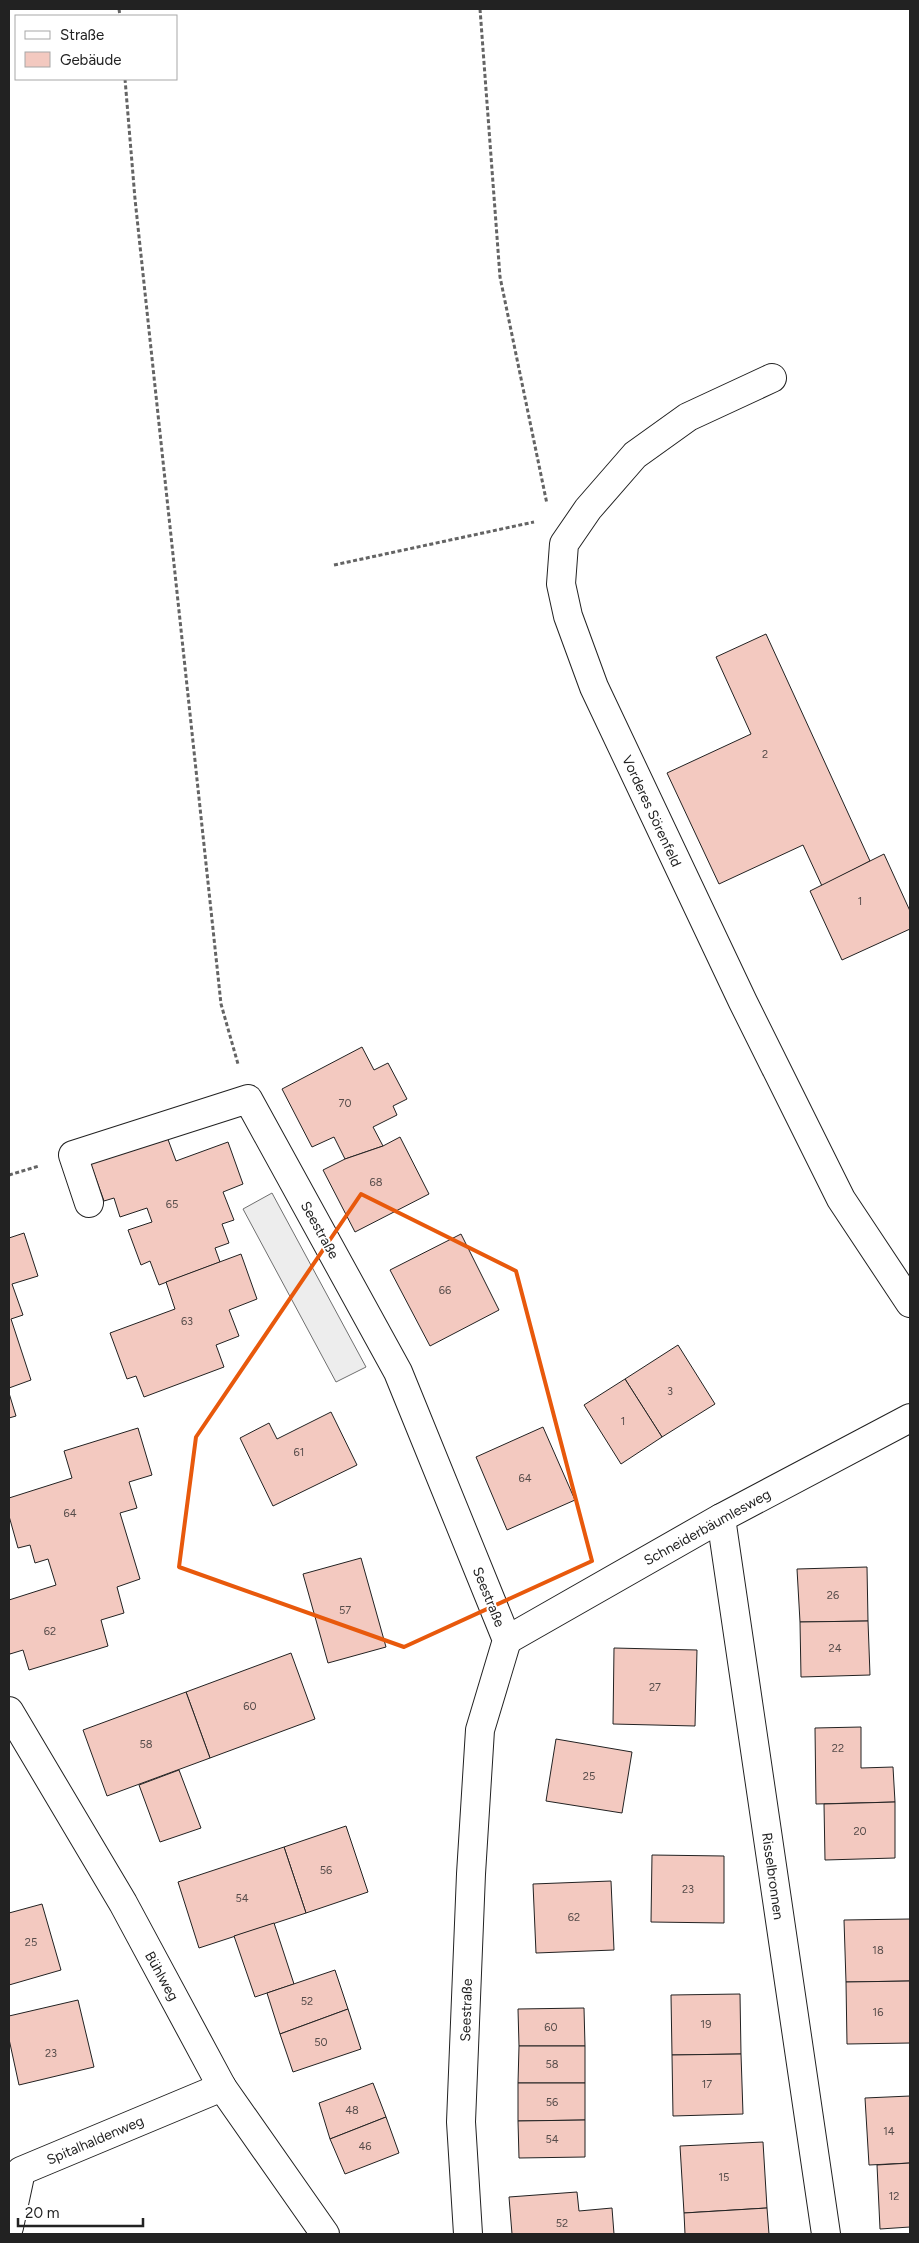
<svg xmlns="http://www.w3.org/2000/svg" width="919" height="2243" viewBox="0 0 919 2243" font-family="Figtree,sans-serif">
<rect width="100%" height="100%" fill="#fff"/>
<path fill="#ededed" stroke="#6f6f6f" d="M272,1193l94,174 -30,15 -93,-173z"/>
<g fill="#f3c9c0" stroke="#222">
<path d="M766,634l104,227 -48,25 -19,-41 -84,39 -52,-111 84,-39 -35,-77z"/>
<path d="M884,854l26,57v18l-68,31 -32,-69z"/>
<path d="M362,1047l12,23 14,-7 19,36 -14,7 4,9 -24,12 10,19 -38,13 -11,-22 -22,10 -30,-58z"/>
<path d="M163,1126l13,35 52,-19 15,42 -20,8 11,28 -12,4 7,19 -14,5 5,14 -61,23 -9,-24 -9,4 -13,-35 24,-8 -5,-14 -27,9 -6,-19 -10,3 -17,-47z"/>
<path d="M400,1137l29,57 -74,38 -32,-62 22,-11 38,-13z"/>
<path d="M24,1233l14,43 -26,8 11,31 -12,4 20,61 -22,8v-150z"/>
<path d="M461,1234l38,76 -69,36 -40,-76z"/>
<path d="M241,1254l16,45 -28,11 10,26 -23,9 8,22 -80,30 -8,-21 -9,3 -17,-46 65,-24 -9,-27z"/>
<path d="M678,1345l37,59 -53,33 -37,-58z"/>
<path d="M625,1379l37,58 -41,27 -37,-59z"/>
<path d="M9,1393l7,23 -7,2z"/>
<path d="M331,1412l26,53 -84,41 -33,-68 29,-15 8,16z"/>
<path d="M543,1427l32,73 -68,30 -31,-73z"/>
<path d="M138,1428l14,47 -23,7 8,26 -17,5 20,66 -23,8 7,26 -23,7 7,26 -79,24 -6,-20 -13,4 -1,-3v-51l47,-15 -8,-26 -13,4 -5,-18 -12,3 -9,-32v-18l63,-20 -8,-27z"/>
<path d="M361,1558l25,89 -58,16 -25,-89z"/>
<path d="M867,1567l1,54 -68,1 -3,-53z"/>
<path d="M868,1621l2,54 -69,2 -1,-55z"/>
<path d="M614,1648l83,2 -2,76 -82,-2z"/>
<path d="M291,1653l24,66 -105,39 -24,-66z"/>
<path d="M186,1692l24,66 -103,38 -24,-66z"/>
<path d="M861,1727v41l32,-1 2,35 -79,2 -1,-76z"/>
<path d="M556,1739l76,13 -10,61 -76,-12z"/>
<path d="M179,1770l22,58 -41,14 -21,-57z"/>
<path d="M895,1802v56l-70,2 -1,-56z"/>
<path d="M346,1826l22,66 -62,21 -22,-66z"/>
<path d="M284,1847l22,66 -107,35 -21,-66z"/>
<path d="M652,1855l72,1v67l-73,-1z"/>
<path d="M611,1881l3,69 -78,3 -3,-69z"/>
<path d="M42,1904l19,66 -52,15v-72z"/>
<path d="M910,1919v62l-64,1 -2,-62z"/>
<path d="M274,1923l20,61 -39,13 -21,-61z"/>
<path d="M335,1970l13,39 -68,25 -13,-41z"/>
<path d="M910,1981v62l-63,1 -1,-62z"/>
<path d="M740,1994l1,60 -69,1 -1,-60z"/>
<path d="M78,2000l16,67 -75,18 -10,-46v-23z"/>
<path d="M584,2008l1,38h-66l-1,-37z"/>
<path d="M348,2009l13,40 -68,23 -13,-38z"/>
<path d="M519,2046h66v37h-67z"/>
<path d="M741,2054l2,60 -70,2 -1,-61z"/>
<path d="M373,2083l13,34 -56,22 -11,-36z"/>
<path d="M518,2083h67v37l-67,1z"/>
<path d="M910,2096v67l-41,2 -4,-67z"/>
<path d="M386,2117l13,36 -54,21 -15,-35z"/>
<path d="M585,2120v37l-66,1 -1,-37z"/>
<path d="M763,2142l4,66 -83,5 -4,-67z"/>
<path d="M910,2163v64l-30,2 -3,-64z"/>
<path d="M577,2192l2,19 33,-3 2,26h-102l-3,-37z"/>
<path d="M767,2208l2,26h-84l-1,-21z"/>
</g>
<g fill="none" stroke-linecap="round" stroke-linejoin="round">
<defs>
<g id="minor">
<path d="M772,378l-84,39 -53,38 -47,54 -24,35 -3,40 7,32 26,71 149,315 98,197 69,104"/>
<path d="M89,1203l-16,-48 175,-56 150,273 109,268 -27,90 -9,144 -10,248 7,112"/>
<path d="M721,1518l105,716"/>
<path d="M507,1640l214,-122 189,-100"/>
<path d="M9,1711l114,192 99,184 103,147"/>
<path d="M9,2227l12,-56 201,-84"/>
</g>
</defs>
<use href="#minor" stroke="#222" stroke-width="30"/>
<g stroke="#646464" stroke-width="3" stroke-dasharray="4 2.5" stroke-linecap="butt">
<path d="M119,9l1,7"/>
<path d="M480,9l20,268 47,227"/>
<path d="M125,79l10,120 86,805 17,60"/>
<path d="M334,565l200,-43"/>
<path d="M9,1175l30,-9"/>
</g>
<use href="#minor" stroke="#fff" stroke-width="28"/>
</g>
<path fill="none" stroke="#e8590c" stroke-width="4" stroke-linejoin="round" d="M361,1194l155,77 76,290 -188,86 -225,-80 17,-130z"/>
<g text-anchor="middle" stroke-width="4" stroke-linejoin="round" paint-order="stroke">
<g font-size="11" fill="#564c4a">
<text x="765" y="758">2</text>
<text x="860" y="905">1</text>
<text x="345" y="1107">70</text>
<text x="376" y="1186">68</text>
<text x="172" y="1208">65</text>
<text x="445" y="1294">66</text>
<text x="187" y="1325">63</text>
<text x="670" y="1395">3</text>
<text x="623" y="1425">1</text>
<text x="299" y="1456">61</text>
<text x="525" y="1482">64</text>
<text x="70" y="1517">64</text>
<text x="833" y="1599">26</text>
<text x="345" y="1614">57</text>
<text x="50" y="1635">62</text>
<text x="835" y="1652">24</text>
<text x="655" y="1691">27</text>
<text x="250" y="1710">60</text>
<text x="146" y="1748">58</text>
<text x="838" y="1752">22</text>
<text x="589" y="1780">25</text>
<text x="860" y="1835">20</text>
<text x="326" y="1874">56</text>
<text x="688" y="1893">23</text>
<text x="242" y="1902">54</text>
<text x="574" y="1921">62</text>
<text x="31" y="1946">25</text>
<text x="878" y="1954">18</text>
<text x="307" y="2005">52</text>
<text x="878" y="2016">16</text>
<text x="706" y="2028">19</text>
<text x="551" y="2031">60</text>
<text x="321" y="2046">50</text>
<text x="51" y="2057">23</text>
<text x="552" y="2068">58</text>
<text x="707" y="2088">17</text>
<text x="552" y="2106">56</text>
<text x="352" y="2114">48</text>
<text x="889" y="2135">14</text>
<text x="552" y="2143">54</text>
<text x="365" y="2150">46</text>
<text x="724" y="2181">15</text>
<text x="894" y="2200">12</text>
<text x="562" y="2227">52</text>
</g>
<g font-size="14" fill="#222" stroke="#fff">
<text transform="translate(652 811) rotate(65)" y="5">Vorderes Sörenfeld</text>
<text transform="translate(320 1230) rotate(61)" y="5">Seestraße</text>
<text transform="translate(707 1527) rotate(-29)" y="5">Schneiderbäumlesweg</text>
<text transform="translate(489 1597) rotate(68)" y="5">Seestraße</text>
<text transform="translate(773 1876) rotate(82)" y="5">Risselbronnen</text>
<text transform="translate(162 1976) rotate(61)" y="5">Bühlweg</text>
<text transform="translate(466 2010) rotate(-88)" y="5">Seestraße</text>
<text transform="translate(95 2140) rotate(-23)" y="5">Spitalhaldenweg</text>
</g>
</g>
<rect width="919" height="2243" fill="none" stroke="#222222" stroke-width="20"/>
<rect x="15" y="15" width="162" height="65" fill="#ffffff" stroke="#a7a7a7"/>
<rect x="25" y="31" width="25" height="8" fill="#ffffff" stroke="#a7a7a7"/>
<text x="60" y="40" font-size="15" fill="#222222">Straße</text>
<rect x="25" y="52" width="25" height="15" fill="#f3c9c0" stroke="#a7a7a7"/>
<text x="60" y="65" font-size="15" fill="#222222">Gebäude</text>
<path d="M18 2218v8h125v-8" fill="none" stroke="#222222" stroke-width="2.5"/>
<text x="25" y="2218" font-size="15" fill="#222222" stroke="#ffffff" stroke-width="4" paint-order="stroke">20 m</text>
</svg>
